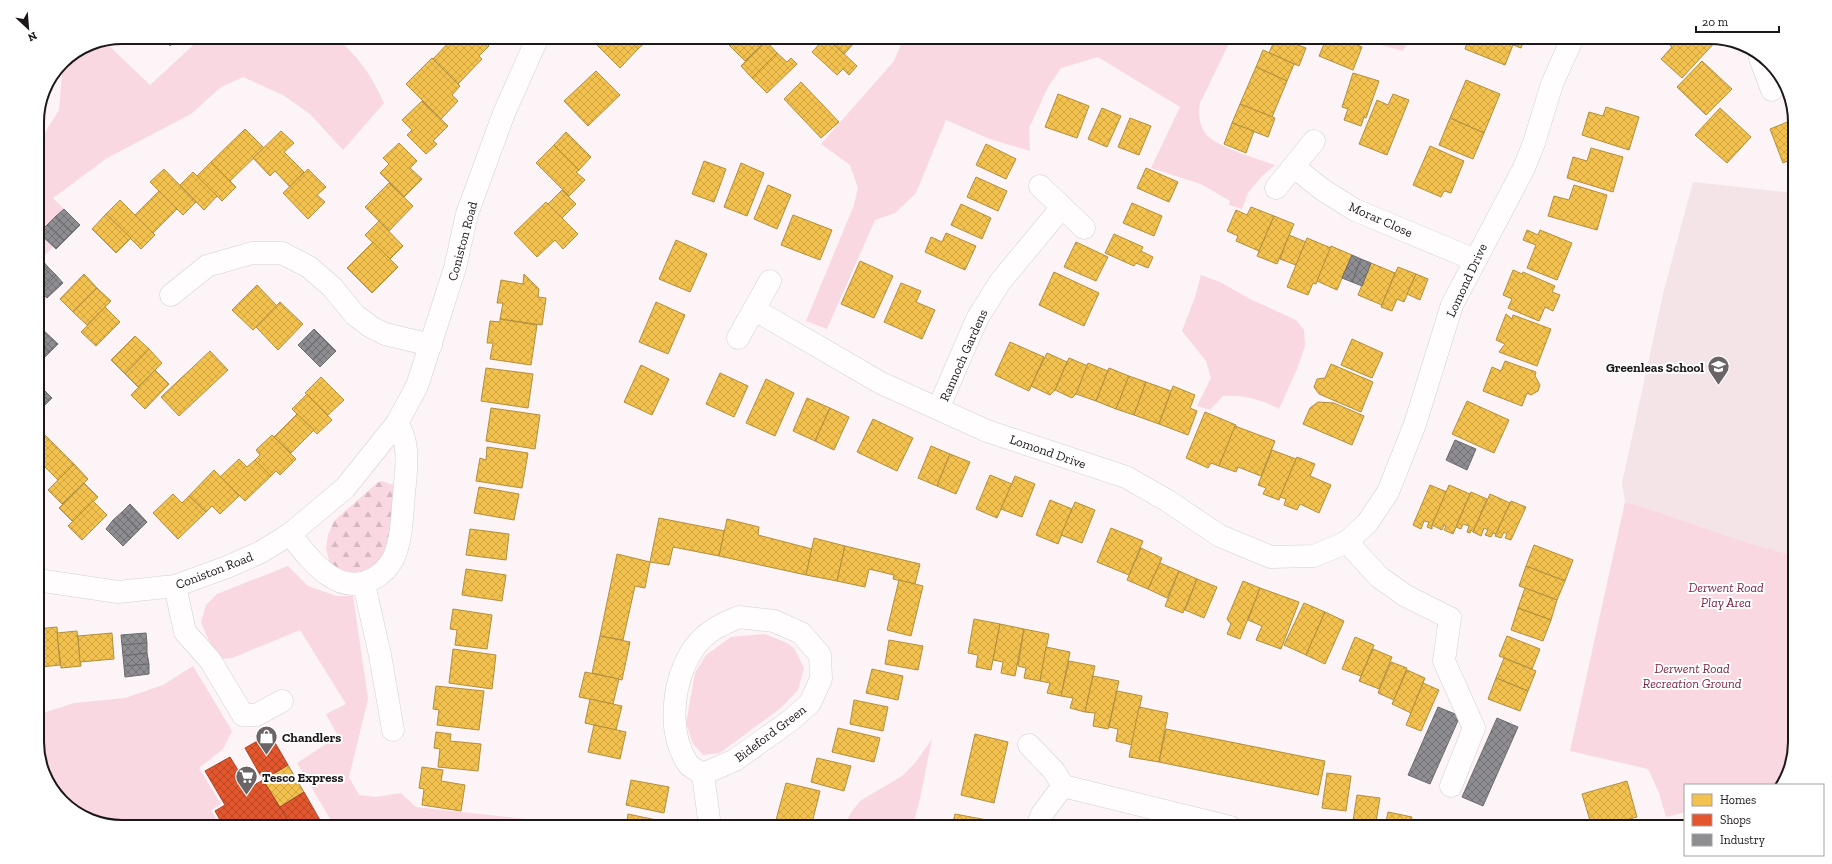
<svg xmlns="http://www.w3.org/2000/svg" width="1832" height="864" viewBox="0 0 1832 864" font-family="'Zilla Slab',serif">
<defs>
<pattern id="forest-firs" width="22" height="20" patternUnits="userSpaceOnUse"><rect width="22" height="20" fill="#fad8e1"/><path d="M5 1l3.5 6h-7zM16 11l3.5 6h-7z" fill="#d6b9c0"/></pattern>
<pattern id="homes-cross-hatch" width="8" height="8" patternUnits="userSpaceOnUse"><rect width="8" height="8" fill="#f2c14e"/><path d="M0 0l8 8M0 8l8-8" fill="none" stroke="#cfa543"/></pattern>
<pattern id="shops-cross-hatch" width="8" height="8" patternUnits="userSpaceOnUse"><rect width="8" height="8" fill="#e4572e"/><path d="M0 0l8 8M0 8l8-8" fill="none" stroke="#b84726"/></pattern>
<pattern id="industry-cross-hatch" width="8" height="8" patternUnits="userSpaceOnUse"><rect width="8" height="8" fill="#8d8d92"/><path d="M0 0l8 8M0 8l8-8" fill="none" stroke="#727276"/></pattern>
</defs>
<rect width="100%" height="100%" fill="#fcf4f6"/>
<path fill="#f4e4e7" d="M1693,182l102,11v363l-56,-16 -81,-28 -33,-10 -3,-19 42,-193z"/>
<g fill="#fad8e1">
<path d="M202,37h133c22,17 38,41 49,66l-41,47 -33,-36 -27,-19 -40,-18 -22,10 -30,27 -84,44 -54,40 11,11 -25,24 14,14 -16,16v-118l22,-35 4,-49 26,-18 15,-2 46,44z"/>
<path d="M904,37h328l-32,66c-2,10 -1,21 5,30 7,12 55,27 70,32l-14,12 -13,16 -6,16 -13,-4 1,-4 -29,-17 -50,-16 29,-61 -82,-50 -37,11 -13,19 -19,41 1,23 -40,-12 -44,-19 -30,73 -21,20 -20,7 -48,109 -21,-8 48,-116 4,-17 -8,-23 -29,-21 73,-83z"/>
<path d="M1352,37h58l-7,14z"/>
<path d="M1201,275l19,7 30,17 46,21 8,10 1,16 -8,23 -18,40c-19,-10 -35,-14 -56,-13l-13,14 -13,-4 14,-28 -5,-17 -24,-30 13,-34z"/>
<path d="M37,288l10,10 -10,11z"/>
<path d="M1625,502l33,10 81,28 56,16v186l-7,33 -8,10h-95v27l-19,5 -7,-24 -11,-24 -78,-18z"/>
<path d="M288,566l20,20 29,10h16l15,103 -19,78 10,18 17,2 25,-4 15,14 119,13 -5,7h-195l-38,-64 41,-27 -12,-22 20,-10 -46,-74 -68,28 -12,1 -13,-22 -6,-15 5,-17 11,-11z"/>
<path d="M765,634l22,9 7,5 10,20 -6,22 -16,17 -62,46 -17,2 -10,-11 -7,-21 9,-50 11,-18 25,-18z"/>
<path d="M193,666l39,65 -9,18 -24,19 22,36 -10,6 10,17h-99l-33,-7 -38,-30 -14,-42v-33l37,-12 51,-5 38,-13z"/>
<path d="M932,739l-13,64 -7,24h-67l5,-13 10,-13 42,-25 13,-13z"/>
</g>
<path fill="url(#forest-firs)" d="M382,481l11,4c4,9 -4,62 -9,71 -3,5 -8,10 -12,15l-28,5 -13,-9 -5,-18 2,-14 6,-14 43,-38z"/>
<g fill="url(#homes-cross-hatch)" stroke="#b28e3e">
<path d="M140,37h12l-6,6z"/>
<path d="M161,37h18l-9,9z"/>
<path d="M181,37h15l-8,7z"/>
<path d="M454,37h26l9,9 -10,10 3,3 -24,25 -25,-25z"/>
<path d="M602,37h24l12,12 -18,19 -25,-25z"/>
<path d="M626,37h25l-13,12z"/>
<path d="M721,37h18l-9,9z"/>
<path d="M739,37h31l-25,24 -15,-15z"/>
<path d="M826,37l31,29 -8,9 -6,-6 -6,6 -25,-23z"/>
<path d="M826,37h30l2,2 -14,15z"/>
<path d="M1276,37l30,11 -7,18 -30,-13z"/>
<path d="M1327,37h12l23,10 -9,23 -34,-14z"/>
<path d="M1469,37h7l8,3 1,-3h32l7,3 -3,8 -8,-3 -8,20 -40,-16z"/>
<path d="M1661,37h49l7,3 -35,38 -21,-19 11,-12z"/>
<path d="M766,41l11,12 -25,25 -11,-12z"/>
<path d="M1263,50l31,14 -7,17 -31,-14z"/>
<path d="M777,53l10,9 4,-4 6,6 -30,29 -15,-15z"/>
<path d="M432,58l28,28 -8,9 6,6 -17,18 -35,-35z"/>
<path d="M1702,61l30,28 -26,26 -29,-28z"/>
<path d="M1256,67l31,14 -15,36 -32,-13z"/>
<path d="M596,71l24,24 -32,31 -24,-25z"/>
<path d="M1353,73l26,8 -13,37 -2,-1 -3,9 -17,-6 4,-11 -6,-2z"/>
<path d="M1466,80l34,14 -16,39 -34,-15z"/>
<path d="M801,82l38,40 -18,16 -37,-39z"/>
<path d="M1058,94l31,12 -12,32 -32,-11z"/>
<path d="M1393,94l16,6 -22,55 -28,-11 18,-44 11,5z"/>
<path d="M422,101l26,25 -15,15 4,3 -11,10 -19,-19 5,-5 -10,-10z"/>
<path d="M1240,104l35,14 -7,19 -36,-14z"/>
<path d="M1606,107l33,10 -10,33 -47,-15 7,-23 14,4z"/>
<path d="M1102,108l19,8 -14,31 -19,-8z"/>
<path d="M1720,108l31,29 -24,26 -32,-28z"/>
<path d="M1130,118l21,8 -12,29 -21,-8z"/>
<path d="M1450,118l34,15 -11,26 -34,-14z"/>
<path d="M1795,119v39l-12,5 -13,-34z"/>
<path d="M1232,123l22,8 -8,22 -22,-9z"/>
<path d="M245,129l19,19 -34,33 -19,-19z"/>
<path d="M281,131l13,12 -10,9 20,20 -14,15 -15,-16 -5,5 -17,-18z"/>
<path d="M566,132l25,25 -12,13 -25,-25z"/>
<path d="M399,143l18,18 -7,7 12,11 -18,18 -24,-24 9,-9 -6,-6z"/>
<path d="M986,144l30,15 -10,20 -30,-14z"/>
<path d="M554,145l25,25 -3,2 9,8 -16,16 -33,-33z"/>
<path d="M1430,146l34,15 -13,32 -7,-2 -3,6 -28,-12z"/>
<path d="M1591,148l32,9 -10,35 -46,-14 6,-21 14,4z"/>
<path d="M704,161l22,8 -12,33 -22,-8z"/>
<path d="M211,162l25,25 -14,14 -25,-25z"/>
<path d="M741,163l23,10 -17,43 -23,-9z"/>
<path d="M1146,168l32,14 -9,20 -32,-14z"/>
<path d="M164,169l32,33 -13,13 -33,-33z"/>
<path d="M308,169l18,18 -9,8 8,7 -17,17 -25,-26z"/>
<path d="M193,172l24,24 -13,14 -24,-25z"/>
<path d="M976,177l31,14 -9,20 -31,-14z"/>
<path d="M389,183l24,23 -24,25 -24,-24z"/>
<path d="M768,185l23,10 -14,34 -23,-10z"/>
<path d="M1574,185l33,10 -10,35 -49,-14 6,-20 15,4z"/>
<path d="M562,190l14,14 -14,14 -14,-14z"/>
<path d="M159,191l18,18 -24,24 -18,-18z"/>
<path d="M120,200l35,35 -14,14 -35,-35z"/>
<path d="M546,202l32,32 -15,15 -8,-9 -18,17 -23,-24z"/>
<path d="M1132,203l30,13 -8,20 -31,-13z"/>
<path d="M961,204l30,14 -9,21 -31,-14z"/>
<path d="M1251,207l23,9 -15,35 -23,-10 2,-5 -11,-5 9,-21 11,5z"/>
<path d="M106,214l25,24 -15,15 -24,-24z"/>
<path d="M793,215l39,15 -12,30 -39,-15z"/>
<path d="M1274,216l20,8 -17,40 -20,-8z"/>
<path d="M379,221l24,25 -13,13 -25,-24z"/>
<path d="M1527,230l11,5 2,-5 32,13 -15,37 -30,-12 9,-23 -13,-5z"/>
<path d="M946,233l30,13 -11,24 -40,-18 6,-15 11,5z"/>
<path d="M1114,234l29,13 -2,4 12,6 -5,11 -12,-5 -2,3 -29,-13z"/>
<path d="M1289,235l17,7 -10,23 -16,-6z"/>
<path d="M1307,238l24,10 -15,36 -3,-1 -5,12 -21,-8z"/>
<path d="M676,240l31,14 -17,38 -31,-13z"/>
<path d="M373,242l25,25 -26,26 -25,-25z"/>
<path d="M1076,242l32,15 -12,24 -32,-14z"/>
<path d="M1331,246l21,9 -15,35 -20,-9z"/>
<path d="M860,261l33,15 -19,42 -33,-14z"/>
<path d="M1371,263l24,10 -13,32 -24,-10z"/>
<path d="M1398,267l18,7 -12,28 -7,-3 -5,12 -11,-4z"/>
<path d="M1513,270l9,4 1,-2 32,14 -3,6 8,3 -7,16 -8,-4 -6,14 -31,-13 4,-9 -9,-4z"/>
<path d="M1054,272l45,21 -15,33 -45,-21z"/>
<path d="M84,274l13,14 -24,24 -13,-13z"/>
<path d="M524,274l15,15 -1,8 8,1 -4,27 -42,-6 3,-16h-6l4,-23 22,4z"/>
<path d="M1416,274l12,5 -8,21 -13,-6z"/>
<path d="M901,283l20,8 -5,11 19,8 -13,29 -38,-17z"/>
<path d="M257,285l20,21 -24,24 -21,-20z"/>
<path d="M97,288l14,13 -24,24 -14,-13z"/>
<path d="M280,302l23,22 -25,26 -22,-23z"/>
<path d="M656,302l29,13 -17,39 -29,-12z"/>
<path d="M105,307l15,15 -24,24 -15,-14z"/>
<path d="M1506,314l6,5 1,-4 38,14 -14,37 -38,-14 6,-8 -9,-4z"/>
<path d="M500,319l37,6 -6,40 -41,-6 3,-16h-6l3,-22 10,1z"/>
<path d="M135,336l14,13 -24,25 -14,-14z"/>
<path d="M1352,339l31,14 -11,25 -31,-13z"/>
<path d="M1010,342l34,15 -15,34 -34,-16z"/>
<path d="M149,349l13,14 -24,24 -13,-13z"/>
<path d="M210,351l18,19 -49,46 -18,-19z"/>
<path d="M1047,353l20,9 -12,28 -5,5 -19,-9z"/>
<path d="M1069,358l19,8 -12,28 -4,4 -17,-8z"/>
<path d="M1505,361l31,11 -1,4 5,9 -2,6 -7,4 -4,-2 -5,13 -39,-15 9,-24 9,4z"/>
<path d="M1088,363l20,8 -12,30 -20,-7z"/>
<path d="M1331,364l42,18 -12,30 -42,-18 -5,-7 3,-8 8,-1z"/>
<path d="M641,365l28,14 -17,36 -28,-13z"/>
<path d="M486,368l47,6 -5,34 -47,-7z"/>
<path d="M1109,368l20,8 -13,33 -20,-8z"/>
<path d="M155,370l14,14 -24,25 -14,-14z"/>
<path d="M720,373l28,13 -14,31 -28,-13z"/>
<path d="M1129,376l17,6 -12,33 -18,-6z"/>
<path d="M321,377l23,23 -16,15 -23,-22z"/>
<path d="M766,379l28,14 -19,43 -29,-13z"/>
<path d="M1146,382l25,9 -12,33 -25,-9z"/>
<path d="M1173,386l22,9 -5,13 7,3 -9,24 -29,-11z"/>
<path d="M307,394l25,26 -15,14 -25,-25z"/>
<path d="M807,398l23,10 -15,33 -22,-10z"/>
<path d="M1467,401l42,19 -15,33 -42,-19z"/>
<path d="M1318,402l16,1 30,13 -12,29 -49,-21 7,-16z"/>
<path d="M491,408l49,7 -5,34 -49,-8z"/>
<path d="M830,408l19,9 -15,33 -19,-9z"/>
<path d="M1205,412l31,13 -17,41 -8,-3 -3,5 -22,-10z"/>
<path d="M297,414l17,16 -23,23 -17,-16z"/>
<path d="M873,419l40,19 -16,33 -40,-19z"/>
<path d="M1235,426l40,15 -14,35 -23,-9 -2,5 -17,-6z"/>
<path d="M37,427l37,37 -16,16 -14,-14 -4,4 -3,-2z"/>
<path d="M272,435l24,24 -16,16 -4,-4 -5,5 -16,-16 5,-5 -4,-5z"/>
<path d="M931,446l19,8 -13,32 -19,-8z"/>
<path d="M487,447l41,6 -6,35 -46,-7 4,-23 6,2z"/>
<path d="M1272,450l24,9 -17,41 -16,-6 3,-6 -8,-3z"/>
<path d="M950,454l20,8 -14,32 -19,-8z"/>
<path d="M1297,457l18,7 -5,12 21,9 -12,28 -19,-9 -3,6 -13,-5 2,-6 -6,-2z"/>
<path d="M239,459l8,8 8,-7 16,16 -26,25 -25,-24z"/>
<path d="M74,464l14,15 -26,25 -14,-14z"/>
<path d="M214,470l25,26 -19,18 -8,-8 -6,6 -17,-16z"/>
<path d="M990,475l22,9 -15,34 -21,-9z"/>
<path d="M1015,476l20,8 -13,33 -21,-8z"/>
<path d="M84,483l14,14 -25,25 -14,-14z"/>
<path d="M1430,485l17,7 -15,33v4l-5,-2 2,-5 -5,-1 -3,8 -8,-4z"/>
<path d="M1449,485l21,9 -17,40 -9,-4 2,-4 -2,-1 -2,5 -10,-5z"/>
<path d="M479,487l40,7 -5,26 -40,-7z"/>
<path d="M1471,492l16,7 -14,33 -2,-2 -1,3 -3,-1 2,-6 -6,-2 -2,5 -5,-2z"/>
<path d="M173,494l9,9 7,-7 17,16 -28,27 -25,-26z"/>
<path d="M1490,494l20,9 -14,31 -3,-1 -2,4 -6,-2 3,-5 -4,-2 -3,8 -8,-4z"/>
<path d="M1050,500l22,9 -14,35 -22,-9z"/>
<path d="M93,501l14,14 -25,25 -14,-14z"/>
<path d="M1511,501l15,6 -15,33 -6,-2 2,-4 -3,-2 -3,6 -6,-2z"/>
<path d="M1075,502l20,8 -13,33 -21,-8z"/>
<path d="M659,518l66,13 -6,25 -46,-9 -4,18 -19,-3z"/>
<path d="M727,519l32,8 -1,8 54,14 -6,26 -87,-19z"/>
<path d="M1111,528l32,13 -14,34 -32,-13z"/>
<path d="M470,529l39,5 -3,26 -40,-5z"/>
<path d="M814,538l31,8 -8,35 -31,-6z"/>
<path d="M1534,545l39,15 -8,21 -39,-15z"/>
<path d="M845,546l75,18 -5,20 -22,-5 1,-4 -25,-6 -4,18 -28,-6z"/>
<path d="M1141,548l21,10 -14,31 -21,-9z"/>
<path d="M617,554l33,8 -5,26 -10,-2 -12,54 -23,-4z"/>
<path d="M1160,563l19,8 -12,27 -19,-9z"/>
<path d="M1526,566l39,15 -8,19 -38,-14z"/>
<path d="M466,569l40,6 -4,26 -40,-6z"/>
<path d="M1179,571l18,8 -14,34 -18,-7z"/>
<path d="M1197,579l20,8 -13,31 -19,-8z"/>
<path d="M899,580l24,6 -12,50 -24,-6z"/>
<path d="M1243,581l17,7 -20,51 -13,-5 4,-10 -4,-5z"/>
<path d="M1260,588l39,14 -18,47 -25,-9 6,-14 -14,-6z"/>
<path d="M1525,588l32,12 -6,20 -33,-12z"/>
<path d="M1304,603l21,9 -19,43 -22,-10z"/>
<path d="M1518,608l33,12 -8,21 -32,-11z"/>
<path d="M453,609l39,6 -5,34 -32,-4 2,-15 -7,-1z"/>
<path d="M1325,612l19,9 -19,43 -19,-9z"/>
<path d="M974,619l26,5 -9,46 -15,-3 2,-12 -10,-2z"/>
<path d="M1000,624l24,5 -9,47 -14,-3 2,-11 -10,-2z"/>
<path d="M57,627l3,38 -19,2 -4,-38z"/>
<path d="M37,629l4,34 -4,1z"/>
<path d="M1024,629l25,5 -9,47 -16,-3 2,-10 -8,-2z"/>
<path d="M77,631l4,35 -20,2 -4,-35z"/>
<path d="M112,633l2,26 -34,3 -2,-26z"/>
<path d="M600,636l30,6 -8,38 -30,-7z"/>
<path d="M1507,636l33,13 -8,20 -33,-13z"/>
<path d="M1355,637l19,8 -13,31 -19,-7z"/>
<path d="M889,640l34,6 -5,24 -33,-6z"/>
<path d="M1046,647l24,5 -9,44 -14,-3 3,-10 -10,-2z"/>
<path d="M453,649l43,6 -4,34 -43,-6z"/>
<path d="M1373,649l19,8 -13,32 -20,-8z"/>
<path d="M1504,658l32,13 -8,20 -32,-13z"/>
<path d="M1069,661l26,5 -10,46 -15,-4 3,-10 -12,-2z"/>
<path d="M1391,662l16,6 -13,32 -16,-7z"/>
<path d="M872,669l31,7 -5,24 -32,-7z"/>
<path d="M1407,670l18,8 -14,35 -19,-9z"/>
<path d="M585,672l34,7 -6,25 -34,-7z"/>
<path d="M1093,676l26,5 -11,48 -15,-3 2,-13 -10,-1z"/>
<path d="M1496,678l32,13 -8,20 -32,-12z"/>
<path d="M1423,683l16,7 -18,41 -15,-6z"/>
<path d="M436,686l48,5 -5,39 -42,-5 2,-15 -6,-1z"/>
<path d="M1117,691l25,5 -10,49 -16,-4 2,-12 -9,-2z"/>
<path d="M590,699l32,7 -6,24 -31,-7z"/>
<path d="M854,700l34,7 -5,24 -33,-7z"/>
<path d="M1139,707l29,6 -9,49 -30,-5z"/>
<path d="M594,725l32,7 -6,27 -32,-7z"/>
<path d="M838,728l42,10 -6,24 -42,-10z"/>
<path d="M1166,729l159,32 -7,34 -159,-33z"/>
<path d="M436,732l15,2 -1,7 31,3 -3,27 -40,-4 2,-18 -6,-1z"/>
<path d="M975,734l33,8 -14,61 -33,-8z"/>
<path d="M817,758l34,8 -7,25 -33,-9z"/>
<path d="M288,765l16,27 -24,15 -17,-27z"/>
<path d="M422,767l21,3 -2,11 24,4 -4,26 -39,-6 2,-16 -5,-1z"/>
<path d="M1327,773l24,3 -5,35 -24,-3z"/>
<path d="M631,780l38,7 -5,26 -38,-8z"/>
<path d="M1627,781l10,36 -37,10h-8l-10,-33z"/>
<path d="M786,783l34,8 -9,36 -35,-7z"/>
<path d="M1357,795l23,3 -5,29h-23z"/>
<path d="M1388,812l24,5 -2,10h-25z"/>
<path d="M628,814l33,7 -1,6h-34z"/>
<path d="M955,814l32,6 -1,7h-34z"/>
</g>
<g fill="url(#shops-cross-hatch)" stroke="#a84427">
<path d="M270,734l18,31 -25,15 -18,-32z"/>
<path d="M230,757l19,31 14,-8 29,47h-68l-9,-16 10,-6 -20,-34z"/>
<path d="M304,792l17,30 -8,5h-21l-12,-20z"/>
</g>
<g fill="url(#industry-cross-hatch)" stroke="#6b6a6d">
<path d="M64,209l16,16 -8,8 -17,-16z"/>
<path d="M55,217l17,16 -8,8 -17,-16z"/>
<path d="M47,225l17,16 -8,8 -17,-16z"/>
<path d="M1352,255l9,4 -9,23 -10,-4z"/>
<path d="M41,259l7,8 -11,11v-15z"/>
<path d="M1361,259l10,4 -9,23 -10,-4z"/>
<path d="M48,267l8,8 -16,16 -3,-3v-10z"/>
<path d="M56,275l7,8 -16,15 -7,-7z"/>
<path d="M40,327l18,17 -8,8 -13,-12v-9z"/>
<path d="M314,329l7,7 -16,16 -7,-7z"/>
<path d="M321,336l8,8 -16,16 -8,-8z"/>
<path d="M37,340l13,12 -8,8 -5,-4z"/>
<path d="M329,344l7,7 -16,16 -7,-7z"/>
<path d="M37,356l5,4 -5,5z"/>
<path d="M37,384l7,6 -7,8z"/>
<path d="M44,390l8,8 -15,15v-15z"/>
<path d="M1455,440l21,9 -9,21 -21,-10z"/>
<path d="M130,504l17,18 -8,8 -17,-18z"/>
<path d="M122,512l17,18 -8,8 -18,-18z"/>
<path d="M113,520l18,18 -8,8 -17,-17z"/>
<path d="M146,633l1,10 -25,2 -1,-10z"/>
<path d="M147,643v10l-24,3 -1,-11z"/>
<path d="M147,653l2,11 -25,2 -1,-10z"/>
<path d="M149,664v10l-24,3 -1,-11z"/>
<path d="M1438,707l22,9 -30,68 -22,-9z"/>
<path d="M1497,718l21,9 -35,79 -21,-9z"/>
</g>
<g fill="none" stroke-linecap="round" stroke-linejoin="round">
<defs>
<g id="minor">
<path d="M1760,58l12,32"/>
<path d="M1294,167l29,23 32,20 120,50"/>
<path d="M1040,186l44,42"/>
<path d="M1276,188l38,-47"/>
<path d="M171,295l36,-29 45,-13h30l27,14 23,20 23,28 16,12 14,7 46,11"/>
<path d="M755,310l126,73 106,48 139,46 42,24 52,35 51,21 43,-1 33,-14"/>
<path d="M738,338l32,-57"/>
<path d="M938,409l39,-90 23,-37 62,-75"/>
<path d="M290,534c19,25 48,64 83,45 9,-5 16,-12 21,-22 8,-19 8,-42 10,-63 2,-23 7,-51 -7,-71"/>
<path d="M37,580l81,12 57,-6 52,-19 34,-15 29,-18 55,-46 52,-65 20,-37 38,-118 12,-54 37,-101 34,-76"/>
<path d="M364,584l16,71 13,75"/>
<path d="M175,586l10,46 25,28 33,55h13l26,-14"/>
<path d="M739,617l35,4 27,12 19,22 1,24 -11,24 -19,17 -56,40 -32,14c-4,-3 -12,-6 -15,-10 -22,-33 -15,-85 6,-116 12,-17 28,-24 45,-31z"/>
<path d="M1029,745l25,26 9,15"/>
<path d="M703,774l7,53"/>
<path d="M1451,786l23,-58 -30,-67 6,-43 -44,-22 -27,-19 -32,-35 21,-20 20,-30 27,-68 37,-119 72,-137 10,-25 18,-59 21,-47"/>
<path d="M1037,827l5,-13 21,-28 167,41"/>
</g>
</defs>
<use href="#minor" stroke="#d5cfd1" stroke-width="23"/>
<use href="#minor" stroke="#fffdfe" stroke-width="22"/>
</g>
<defs>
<symbol id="school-pin" viewBox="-11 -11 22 30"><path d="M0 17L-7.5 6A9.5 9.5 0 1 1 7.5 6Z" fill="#6a6466" stroke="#fff"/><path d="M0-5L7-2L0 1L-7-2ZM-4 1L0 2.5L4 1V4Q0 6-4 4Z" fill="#fff"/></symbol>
<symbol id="shop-pin" viewBox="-11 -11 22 30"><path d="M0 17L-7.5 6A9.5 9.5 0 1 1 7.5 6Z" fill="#6a6466" stroke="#fff"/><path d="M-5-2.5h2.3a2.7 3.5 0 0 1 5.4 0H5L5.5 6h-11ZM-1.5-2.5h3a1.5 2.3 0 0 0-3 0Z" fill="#fff"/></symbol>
<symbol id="supermarket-pin" viewBox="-11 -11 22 30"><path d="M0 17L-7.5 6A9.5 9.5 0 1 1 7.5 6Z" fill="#6a6466" stroke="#fff"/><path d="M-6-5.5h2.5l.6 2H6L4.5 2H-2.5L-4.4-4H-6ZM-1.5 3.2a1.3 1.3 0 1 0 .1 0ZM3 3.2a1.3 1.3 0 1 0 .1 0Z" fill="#fff"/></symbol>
</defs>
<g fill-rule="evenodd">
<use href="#school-pin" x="1706" y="354" width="25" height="34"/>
<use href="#shop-pin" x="254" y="724" width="25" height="34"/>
<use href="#supermarket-pin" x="234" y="764" width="25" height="34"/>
</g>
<g text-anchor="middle" stroke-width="4" stroke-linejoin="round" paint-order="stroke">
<g font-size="13" fill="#1c1718" stroke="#fff">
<text transform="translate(1381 219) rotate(24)" y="5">Morar Close</text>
<text transform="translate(462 241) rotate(-75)" y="5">Coniston Road</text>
<text transform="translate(1466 280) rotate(-65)" y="5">Lomond Drive</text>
<text transform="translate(963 355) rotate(-66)" y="5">Rannoch Gardens</text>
<text transform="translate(1048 451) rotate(19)" y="5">Lomond Drive</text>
<text transform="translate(214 570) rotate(-21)" y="5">Coniston Road</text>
<text transform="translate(770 733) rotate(-37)" y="5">Bideford Green</text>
</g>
<g font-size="13" font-weight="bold" fill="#1c1718" stroke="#fff" text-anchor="start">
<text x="1704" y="372" text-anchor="end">Greenleas School</text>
<text x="282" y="742">Chandlers</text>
<text x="262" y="782">Tesco Express</text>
</g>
<g font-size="13" font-style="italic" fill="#7d2745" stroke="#fff">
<text x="1726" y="592">Derwent Road<tspan x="1726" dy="15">Play Area</tspan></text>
<text x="1692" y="673">Derwent Road<tspan x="1692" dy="15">Recreation Ground</tspan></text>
</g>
</g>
<path d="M0 0H1832V864H0ZM122 44H1710A78 78 0 0 1 1788 122V742A78 78 0 0 1 1710 820H122A78 78 0 0 1 44 742V122A78 78 0 0 1 122 44Z" fill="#fff" fill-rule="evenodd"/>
<path fill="none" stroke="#1c1718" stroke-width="2" d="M122 44H1710A78 78 0 0 1 1788 122V742A78 78 0 0 1 1710 820H122A78 78 0 0 1 44 742V122A78 78 0 0 1 122 44Z"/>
<rect x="1684" y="784" width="140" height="72" fill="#ffffff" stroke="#a4a2a3"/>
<rect x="1692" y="794" width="20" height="12" fill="#f2c14e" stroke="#a4a2a3"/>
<text x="1720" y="804" font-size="12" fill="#1c1718">Homes</text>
<rect x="1692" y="814" width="20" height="12" fill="#e4572e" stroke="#a4a2a3"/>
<text x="1720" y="824" font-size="12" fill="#1c1718">Shops</text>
<rect x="1692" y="834" width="20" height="12" fill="#8d8d92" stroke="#a4a2a3"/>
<text x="1720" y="844" font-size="12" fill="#1c1718">Industry</text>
<g transform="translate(28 28) rotate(154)" stroke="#ffffff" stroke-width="3" paint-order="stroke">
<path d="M0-3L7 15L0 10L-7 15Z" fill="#1c1718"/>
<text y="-6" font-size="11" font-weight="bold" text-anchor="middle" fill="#1c1718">N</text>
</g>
<path d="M1696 26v6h83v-6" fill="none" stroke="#1c1718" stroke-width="2"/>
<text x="1702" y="26" font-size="12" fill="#1c1718" stroke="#ffffff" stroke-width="3" paint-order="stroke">20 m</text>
</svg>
